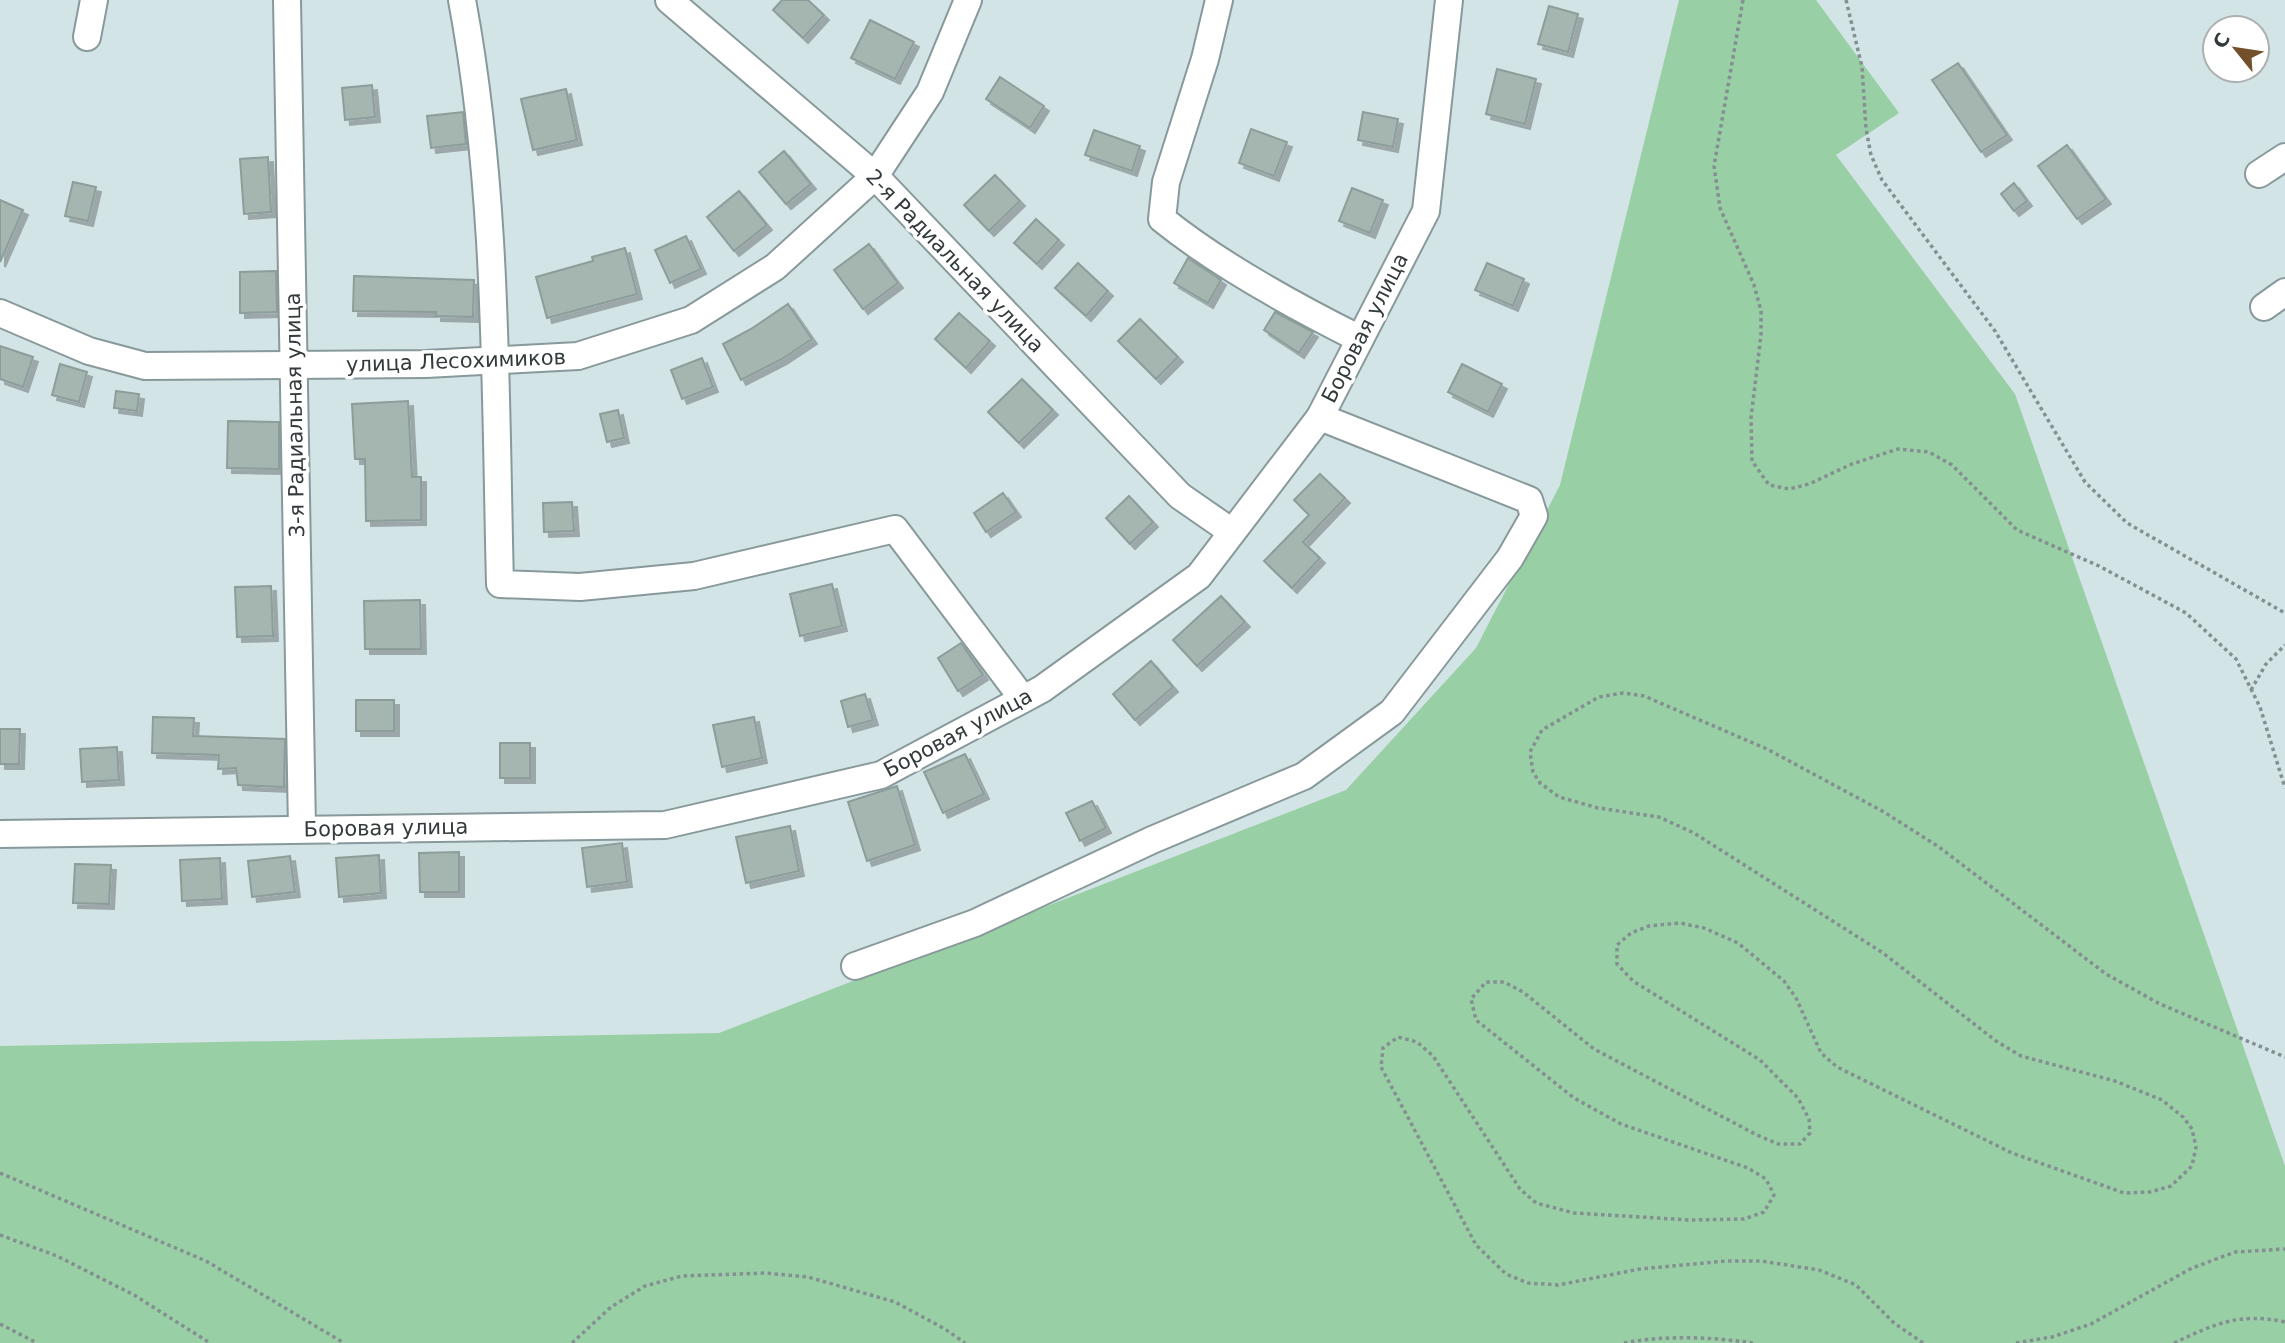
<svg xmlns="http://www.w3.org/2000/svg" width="2285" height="1343" viewBox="0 0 2285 1343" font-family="'DejaVu Sans',sans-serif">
<defs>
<filter id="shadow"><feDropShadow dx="5" dy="5" stdDeviation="0" flood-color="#0004"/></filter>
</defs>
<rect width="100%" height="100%" fill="#d3e4e7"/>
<path fill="#99cfa4" d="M1679,0h137l83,113 -63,42 179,239 270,772v177h-2285v-297l719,-13 627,-243 130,-142 84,-163z"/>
<g fill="#a5b6b1" stroke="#8d9d99" stroke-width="2" filter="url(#shadow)">
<path d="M782,0h26l16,15 -21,23 -30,-28z"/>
<path d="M1549,6l29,8 -10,38 -30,-8z"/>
<path d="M870,20l44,22 -19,37 -44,-21z"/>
<path d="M1958,63l49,72 -26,17 -49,-72z"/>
<path d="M1497,69l39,10 -11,45 -39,-10z"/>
<path d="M1000,77l44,29 -14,22 -44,-29z"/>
<path d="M372,85l3,32 -30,3 -3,-32z"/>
<path d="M566,89l11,51 -44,10 -12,-51z"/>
<path d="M463,112l3,32 -35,4 -4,-32z"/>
<path d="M1363,112l35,7 -5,28 -35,-7z"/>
<path d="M1251,129l36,13 -13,34 -35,-13z"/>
<path d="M1094,130l46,16 -8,25 -47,-16z"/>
<path d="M2067,145l39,54 -29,20 -39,-53z"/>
<path d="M784,151l27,33 -25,20 -27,-32z"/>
<path d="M268,157l3,55 -27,2 -4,-55z"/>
<path d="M995,175l25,26 -31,30 -25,-26z"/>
<path d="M73,182l23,5 -8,34 -23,-5z"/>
<path d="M2014,183l13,18 -13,10 -13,-17z"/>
<path d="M1352,188l31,12 -13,33 -31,-12z"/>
<path d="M739,191l28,34 -33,26 -27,-34z"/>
<path d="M0,200l23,10 -23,52z"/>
<path d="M1036,219l23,21 -22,24 -23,-21z"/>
<path d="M686,236l15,33 -31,14 -15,-33z"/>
<path d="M869,244l29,39 -35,26 -29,-39z"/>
<path d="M625,248l12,46 -90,24 -11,-41 57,-16 -1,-4z"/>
<path d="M1188,258l33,22 -13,23 -34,-20z"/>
<path d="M1078,263l30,28 -22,25 -31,-28z"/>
<path d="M1487,263l37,16 -11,27 -38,-16z"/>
<path d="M276,271l1,41 -37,1v-41z"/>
<path d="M354,276l120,4 -1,37 -37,-1v-4l-83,-1z"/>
<path d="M788,304l24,35 -30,20 -41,21 -18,-36 28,-15z"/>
<path d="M1275,312l38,20 -14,21 -35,-23z"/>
<path d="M959,313l31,28 -24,27 -31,-29z"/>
<path d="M1140,319l38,38 -22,22 -38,-38z"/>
<path d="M0,346l33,11 -10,30 -23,-8z"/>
<path d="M702,358l11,29 -31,12 -11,-29z"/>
<path d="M60,364l27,8 -8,30 -27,-7z"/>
<path d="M1462,364l40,20 -14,28 -40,-20z"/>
<path d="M1022,379l31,31 -34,33 -31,-31z"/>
<path d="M116,391l23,3 -2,17 -23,-3z"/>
<path d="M408,401l4,76h9v43l-55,1 -1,-62h-10l-3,-55z"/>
<path d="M618,410l6,28 -17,4 -7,-28z"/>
<path d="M228,421l51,1v47l-52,-1z"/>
<path d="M1320,474l25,24 -42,44 17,16 -28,30 -28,-27 45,-46 -15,-15z"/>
<path d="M1003,493l13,19 -30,20 -12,-19z"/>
<path d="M1129,496l24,26 -23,22 -24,-26z"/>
<path d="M572,502l2,29 -30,1 -1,-29z"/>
<path d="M832,584l10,42 -42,10 -10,-42z"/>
<path d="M271,586l2,50 -36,1 -2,-50z"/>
<path d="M1221,596l24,26 -48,44 -24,-26z"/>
<path d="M420,600l1,49h-56l-1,-48z"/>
<path d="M961,643l22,32 -25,16 -20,-33z"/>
<path d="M1151,661l22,26 -38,33 -22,-26z"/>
<path d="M865,694l8,26 -25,7 -7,-26z"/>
<rect x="356" y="700" width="38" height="31"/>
<path d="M153,717l41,1 -1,18 92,3 -1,48 -46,-2 -2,-17 -18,1 1,-14 -67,-2z"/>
<path d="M754,717l8,41 -40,9 -9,-42z"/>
<path d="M0,729h20l-1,35h-19z"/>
<rect x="500" y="743" width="30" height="35"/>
<path d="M117,747l2,33 -37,2 -2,-33z"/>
<path d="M965,754l19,40 -41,19 -19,-41z"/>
<path d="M897,786l18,59 -48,16 -19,-59z"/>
<path d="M1092,801l14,27 -26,13 -14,-28z"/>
<path d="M790,826l9,45 -53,12 -10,-46z"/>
<path d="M622,843l5,39 -40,5 -5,-39z"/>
<path d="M459,852v40h-39l-1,-39z"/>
<path d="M379,855l2,38 -42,4 -3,-39z"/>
<path d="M290,856l5,36 -43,5 -4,-36z"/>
<path d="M220,858l2,41 -40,2 -2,-41z"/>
<path d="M75,864l36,1 -2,39 -36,-1z"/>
</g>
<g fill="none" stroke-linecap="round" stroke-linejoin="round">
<defs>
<g id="minor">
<path d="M287,0l15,829"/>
<path d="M462,0c36,192 33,390 38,584l80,3 114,-11 201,-47 128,170"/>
<path d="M669,0l206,176 305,320 52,36"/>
<path d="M1219,0l-14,59 -39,123 -4,37c57,46 132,87 198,120"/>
<path d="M87,37l7,-37"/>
<path d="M2259,174l26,-17"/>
<path d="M2264,307l21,-15"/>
<path d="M0,313l89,38 56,15 281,-2 152,-8 113,-36 84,-53 100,-91 55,-84 38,-92"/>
<path d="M0,834l665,-9 216,-50 161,-86 157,-113 121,-159 106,-206 23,-211"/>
<path d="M855,966l120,-43 177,-83 152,-64 88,-64 118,-154 24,-42 -5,-16 -209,-83"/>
</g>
</defs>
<use href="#minor" stroke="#88999b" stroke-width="30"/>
<g stroke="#838f91" stroke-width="3.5" stroke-dasharray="3.5 3.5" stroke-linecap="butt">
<path d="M1743,0l-29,166 6,42 34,77 7,26v24l-10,83 1,43 17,24 20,4 20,-5 43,-20 46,-15 31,3 23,13 65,65 82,36 87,47 50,46 24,48 25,81"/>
<path d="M1846,0l16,67 4,62 5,26 11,25 113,151 90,151 42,41 158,90"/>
<path d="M2251,690l15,-26 19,-19"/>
<path d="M0,1173l206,88 138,82"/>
<path d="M0,1235l57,21 77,39 76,48"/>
<path d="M0,1324l37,19"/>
<path d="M572,1343l39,-36 34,-21 37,-10 83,-3 43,4 87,25 50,27 20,14"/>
<path d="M1624,1343c42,-8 87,-6 129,0"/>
<path d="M1923,1343l-29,-20 -38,-38 -37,-15 -58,-9h-35l-86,8 -82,16 -30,-2 -22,-9 -30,-29 -95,-178 2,-19 15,-11 19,5 16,14 87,133 16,14 38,10 116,7 54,-1 20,-7 10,-17 -8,-16 -18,-11 -127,-44 -47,-26 -98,-78 -5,-21 15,-17h18l19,10 71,57 163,86 21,9h22l10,-11 -1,-14 -11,-21 -38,-38 -127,-79 -16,-17v-19l14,-12 18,-7 31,-3 24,5 34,15 46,38 12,17 25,55 16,14 175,86 112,40 26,-1 21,-6 21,-20 4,-19 -4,-18 -9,-12 -21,-17 -47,-19 -94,-25 -25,-15 -113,-88 -189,-120 -35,-16 -61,-9 -39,-11 -19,-14 -7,-11 -3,-20 12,-22 57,-33 24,-4 21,3 123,53 117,63 55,35 167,127 54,30 125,53"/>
<path d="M2016,1343l36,-6 39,-13 101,-56 43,-16 50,-3"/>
<path d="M2174,1343c41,-19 65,-31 111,-21"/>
</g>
<use href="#minor" stroke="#fff" stroke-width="26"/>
</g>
<g text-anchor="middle" stroke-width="7" stroke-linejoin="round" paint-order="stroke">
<g font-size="21" fill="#333a3b" stroke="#fff">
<text transform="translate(955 261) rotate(46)" y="7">2-я Радиальная улица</text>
<text transform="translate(1365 328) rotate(-63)" y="7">Боровая улица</text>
<text transform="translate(456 361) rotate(-2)" y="7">улица Лесохимиков</text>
<text transform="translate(295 415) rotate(-91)" y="7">3-я Радиальная улица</text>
<text transform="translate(958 733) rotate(-28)" y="7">Боровая улица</text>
<text transform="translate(386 828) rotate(-1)" y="7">Боровая улица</text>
</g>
</g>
<g transform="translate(2236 49) rotate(300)"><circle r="33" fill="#ffffff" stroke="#adb0b1" stroke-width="2"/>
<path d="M0-5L12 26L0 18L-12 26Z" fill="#74502a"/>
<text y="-10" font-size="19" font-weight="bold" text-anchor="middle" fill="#333a3b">С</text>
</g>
</svg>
